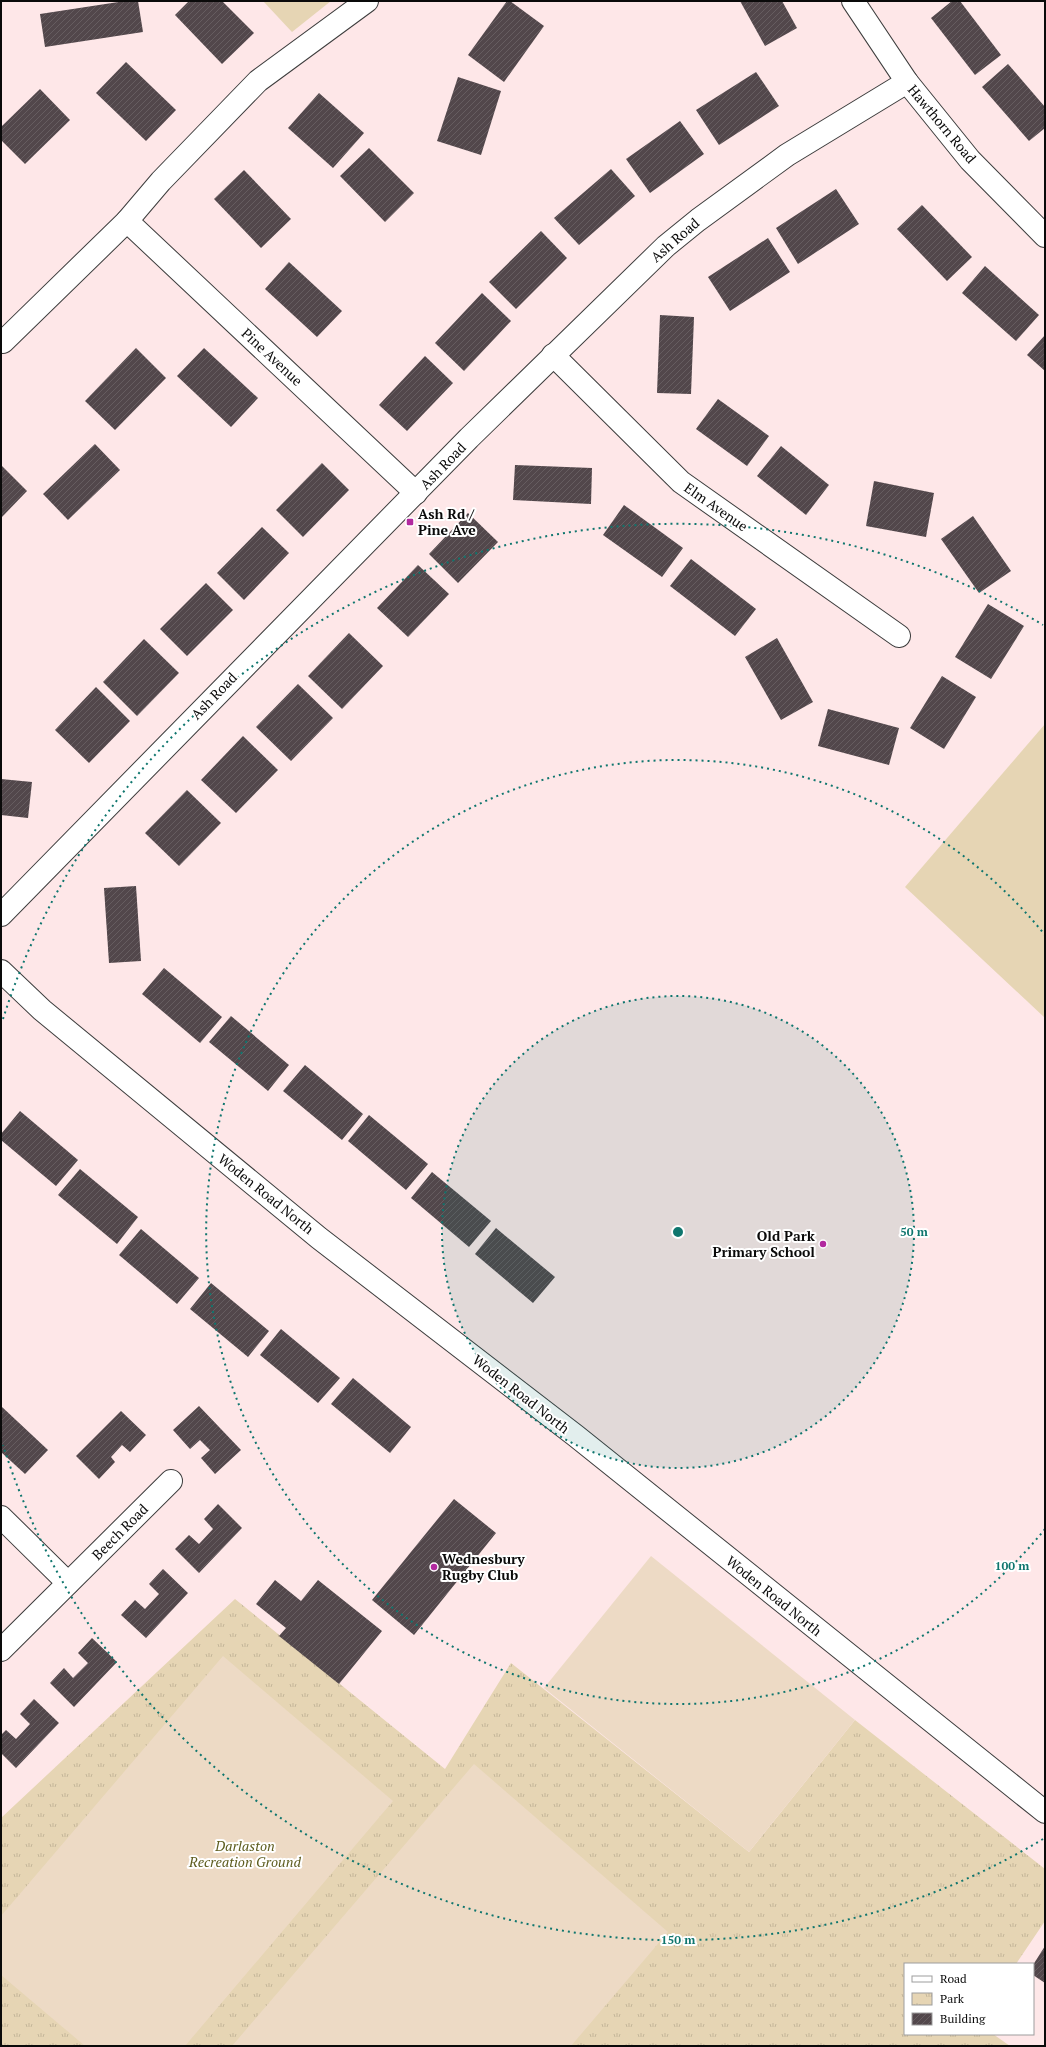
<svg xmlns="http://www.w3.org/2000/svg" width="1046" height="2047" viewBox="0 0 1046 2047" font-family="'PT Serif',serif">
<defs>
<pattern id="park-tufts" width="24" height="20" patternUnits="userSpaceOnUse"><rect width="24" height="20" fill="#e6d5b4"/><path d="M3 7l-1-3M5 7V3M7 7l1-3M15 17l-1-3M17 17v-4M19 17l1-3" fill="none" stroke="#c4b699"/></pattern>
<pattern id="building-hatch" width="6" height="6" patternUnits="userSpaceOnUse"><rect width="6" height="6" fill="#52474b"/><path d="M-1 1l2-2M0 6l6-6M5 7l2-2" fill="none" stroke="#665d60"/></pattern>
</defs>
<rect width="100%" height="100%" fill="#fee7e8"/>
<g fill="#e6d5b4">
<path d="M263,1h68l-39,31z"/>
<path d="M1045,724v294l-140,-131z"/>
</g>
<path fill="url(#park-tufts)" d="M235,1599l210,170 66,-106 238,189 106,-132 190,149v52l-29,43h-111v70h88l17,12h-1009v-228z"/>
<g fill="#eddac5">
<path d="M651,1556l204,164 -106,132 -205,-164z"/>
<path d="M223,1656l170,145 -208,245h-100l-84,-71v-59z"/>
<path d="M474,1764l194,168 -97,114h-339z"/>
</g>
<g fill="url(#building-hatch)">
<path d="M125,1h13l5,31 -98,15 -5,-33z"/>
<path d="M189,1h33l32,32 -32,31 -47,-49z"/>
<path d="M507,1h3l34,25 -40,56 -36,-27z"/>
<path d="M740,1h42l15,27 -32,18z"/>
<path d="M952,1h8l41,54 -26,20 -44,-57z"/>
<path d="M126,62l50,48 -30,31 -50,-48z"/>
<path d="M1008,64l37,43v21l-16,13 -47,-54z"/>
<path d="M756,72l23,34 -60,39 -23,-35z"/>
<path d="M458,77l43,14 -20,64 -44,-14z"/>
<path d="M40,89l30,31 -45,44 -24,-24v-13z"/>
<path d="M319,93l45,40 -31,35 -45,-40z"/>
<path d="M680,121l24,33 -54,39 -24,-34z"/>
<path d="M369,148l45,45 -29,29 -45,-46z"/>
<path d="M611,169l24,27 -56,49 -25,-27z"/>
<path d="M244,170l47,49 -30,29 -47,-49z"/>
<path d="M836,189l23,35 -61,40 -22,-36z"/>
<path d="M922,205l50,52 -25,24 -50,-52z"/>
<path d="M541,231l26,27 -51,51 -27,-27z"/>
<path d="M768,238l22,34 -60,39 -22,-34z"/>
<path d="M289,262l53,49 -25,26 -52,-48z"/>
<path d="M985,266l54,49 -23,26 -54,-48z"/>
<path d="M482,293l29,28 -47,50 -29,-28z"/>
<path d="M660,315l34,2 -3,77 -34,-1z"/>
<path d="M1045,335v36l-18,-16z"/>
<path d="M136,348l30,30 -51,52 -30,-29z"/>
<path d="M204,348l54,50 -27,29 -54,-51z"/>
<path d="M425,356l28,27 -46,48 -28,-26z"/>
<path d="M718,399l51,37 -22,30 -51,-37z"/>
<path d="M95,444l25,26 -52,50 -25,-26z"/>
<path d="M781,446l48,39 -23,30 -49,-39z"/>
<path d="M322,463l27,27 -46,47 -27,-27z"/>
<path d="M1,465l26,26 -26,27z"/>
<path d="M515,465l77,3 -1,36 -78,-4z"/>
<path d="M874,481l60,12 -8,44 -60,-11z"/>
<path d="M624,505l59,43 -21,29 -59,-42z"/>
<path d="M468,513l30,29 -40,41 -29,-29z"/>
<path d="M973,516l38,55 -32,22 -38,-54z"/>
<path d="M262,527l27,26 -45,47 -27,-27z"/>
<path d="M691,559l65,50 -21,27 -65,-50z"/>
<path d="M418,565l31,29 -41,43 -31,-29z"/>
<path d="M206,583l27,27 -46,46 -27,-27z"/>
<path d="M988,604l36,22 -33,53 -36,-22z"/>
<path d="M349,633l34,33 -41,43 -34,-33z"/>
<path d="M777,638l36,64 -32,18 -36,-63z"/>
<path d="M144,639l35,34 -42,43 -34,-34z"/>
<path d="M942,676l34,21 -32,52 -34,-21z"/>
<path d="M298,684l35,34 -42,43 -35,-34z"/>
<path d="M96,687l34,34 -41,42 -34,-33z"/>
<path d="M828,709l71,19 -10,37 -71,-19z"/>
<path d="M243,736l35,34 -42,43 -35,-33z"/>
<path d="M1,779l31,3 -4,36 -27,-3z"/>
<path d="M187,790l34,33 -42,43 -34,-33z"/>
<path d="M136,886l5,75 -32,2 -5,-75z"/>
<path d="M164,968l58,49 -22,26 -58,-49z"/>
<path d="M231,1016l58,49 -21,26 -59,-49z"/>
<path d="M305,1065l58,49 -21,26 -59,-49z"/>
<path d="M20,1111l58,49 -22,26 -55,-46v-6z"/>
<path d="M369,1115l59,49 -22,26 -58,-49z"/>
<path d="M80,1169l58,48 -21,27 -59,-49z"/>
<path d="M432,1172l59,49 -22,26 -58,-49z"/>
<path d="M496,1228l59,49 -22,26 -58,-49z"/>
<path d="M141,1229l58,49 -22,26 -58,-49z"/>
<path d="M211,1283l58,48 -21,26 -58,-48z"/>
<path d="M281,1329l59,49 -22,25 -58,-48z"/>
<path d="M353,1378l58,49 -21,26 -59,-49z"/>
<path d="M1,1406l47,44 -23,24 -24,-22z"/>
<path d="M199,1406l42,44 -26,24 -14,-16 9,-8 -10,-10 -10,9 -17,-19z"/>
<path d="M121,1411l25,24 -16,17 -8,-7 -11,12 4,5 -16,17 -23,-23z"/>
<path d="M454,1499l42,34 -82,102 -42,-35z"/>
<path d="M218,1504l24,24 -43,45 -24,-24 14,-14 10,9 14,-15 -9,-10z"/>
<path d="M163,1569l25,24 -42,45 -25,-23 14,-15 10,9 14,-15 -10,-10z"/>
<path d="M275,1580l26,21 17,-21 64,51 -43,53 -60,-48 7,-8 -30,-24z"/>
<path d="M92,1638l25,24 -43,45 -24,-24 14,-15 9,10 15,-15 -10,-10z"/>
<path d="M34,1699l25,24 -43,45 -15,-15v-18l5,-5 10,9 14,-15 -10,-10z"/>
<path d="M1045,1946v37l-12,-8v-10z"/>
</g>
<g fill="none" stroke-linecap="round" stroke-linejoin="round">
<defs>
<g id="minor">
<path d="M367,1l-109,80 -97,100 -34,40 289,272"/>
<path d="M853,1l54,81 63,78 75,76"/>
<path d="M3,342l124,-121"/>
<path d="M553,355l128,127 218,154"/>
<path d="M1,915l468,-477 197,-192 32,-26 89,-65 120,-73"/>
<path d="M1,1517l67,66"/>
<path d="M1,1650l170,-169"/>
</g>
<path id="tertiary" d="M1,971l41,39 277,228 257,198 469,376"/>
</defs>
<use href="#minor" stroke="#3d3d3d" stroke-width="24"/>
<use href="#tertiary" stroke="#3d3d3d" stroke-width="24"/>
<use href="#minor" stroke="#fff" stroke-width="22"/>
<use href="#tertiary" stroke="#fff" stroke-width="22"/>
</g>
<circle cx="678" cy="1232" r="236" fill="#0f766e" fill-opacity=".12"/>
<g fill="none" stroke="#0f766e" stroke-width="2" stroke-dasharray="2 4">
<circle cx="678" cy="1232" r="236"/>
<path d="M1045 1529A472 472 0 1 1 1045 935"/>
<path d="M1043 1839A708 708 0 0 1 3 1445M3 1019A708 708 0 0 1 1043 625"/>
</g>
<g fill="#b2299f" stroke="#fff" stroke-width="1.5">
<rect x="406" y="518" width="8" height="8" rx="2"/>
<circle cx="823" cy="1244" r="4"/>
<circle cx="434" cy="1567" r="4"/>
</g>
<g text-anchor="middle" stroke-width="4" stroke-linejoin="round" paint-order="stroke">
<g font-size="14" fill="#0a0a0a" stroke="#fff">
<text transform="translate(942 124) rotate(50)" y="5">Hawthorn Road</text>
<text transform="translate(675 240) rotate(-41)" y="5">Ash Road</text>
<text transform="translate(272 357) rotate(43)" y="5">Pine Avenue</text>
<text transform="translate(443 466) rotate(-46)" y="5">Ash Road</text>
<text transform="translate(716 507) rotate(35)" y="5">Elm Avenue</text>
<text transform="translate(214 696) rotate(-46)" y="5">Ash Road</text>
<text transform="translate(266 1194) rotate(39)" y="5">Woden Road North</text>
<text transform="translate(521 1394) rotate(38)" y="5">Woden Road North</text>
<text transform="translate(120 1532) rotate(-45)" y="5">Beech Road</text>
<text transform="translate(774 1596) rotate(39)" y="5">Woden Road North</text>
</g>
<g font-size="14" font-weight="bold" fill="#0a0a0a" stroke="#fff" text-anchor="start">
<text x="418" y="519">Ash Rd /<tspan x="418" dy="16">Pine Ave</tspan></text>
<text x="815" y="1241" text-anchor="end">Old Park<tspan x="815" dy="16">Primary School</tspan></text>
<text x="442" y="1564">Wednesbury<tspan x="442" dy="16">Rugby Club</tspan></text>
</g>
<g font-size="14" font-style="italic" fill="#5d5c1e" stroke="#fff">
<text x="245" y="1851">Darlaston<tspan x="245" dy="16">Recreation Ground</tspan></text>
</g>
</g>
<circle cx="678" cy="1232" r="6" fill="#0f766e" stroke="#fff" stroke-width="2"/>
<g font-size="12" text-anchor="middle" font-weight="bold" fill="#0f766e" stroke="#fff" stroke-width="4" stroke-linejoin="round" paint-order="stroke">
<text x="914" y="1236">50 m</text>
<text x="1012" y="1570">100 m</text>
<text x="678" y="1944">150 m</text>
</g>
<rect width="1046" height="2047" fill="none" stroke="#0a0a0a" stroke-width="4"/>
<rect x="904" y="1963" width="130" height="72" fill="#ffffff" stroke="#9d9d9d"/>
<rect x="912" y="1976" width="20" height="6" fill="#ffffff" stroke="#9d9d9d"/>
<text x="940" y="1983" font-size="12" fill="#0a0a0a">Road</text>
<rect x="912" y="1993" width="20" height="12" fill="url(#park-tufts)" stroke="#9d9d9d"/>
<text x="940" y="2003" font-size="12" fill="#0a0a0a">Park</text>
<rect x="912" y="2013" width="20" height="12" fill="url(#building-hatch)" stroke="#9d9d9d"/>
<text x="940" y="2023" font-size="12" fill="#0a0a0a">Building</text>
</svg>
